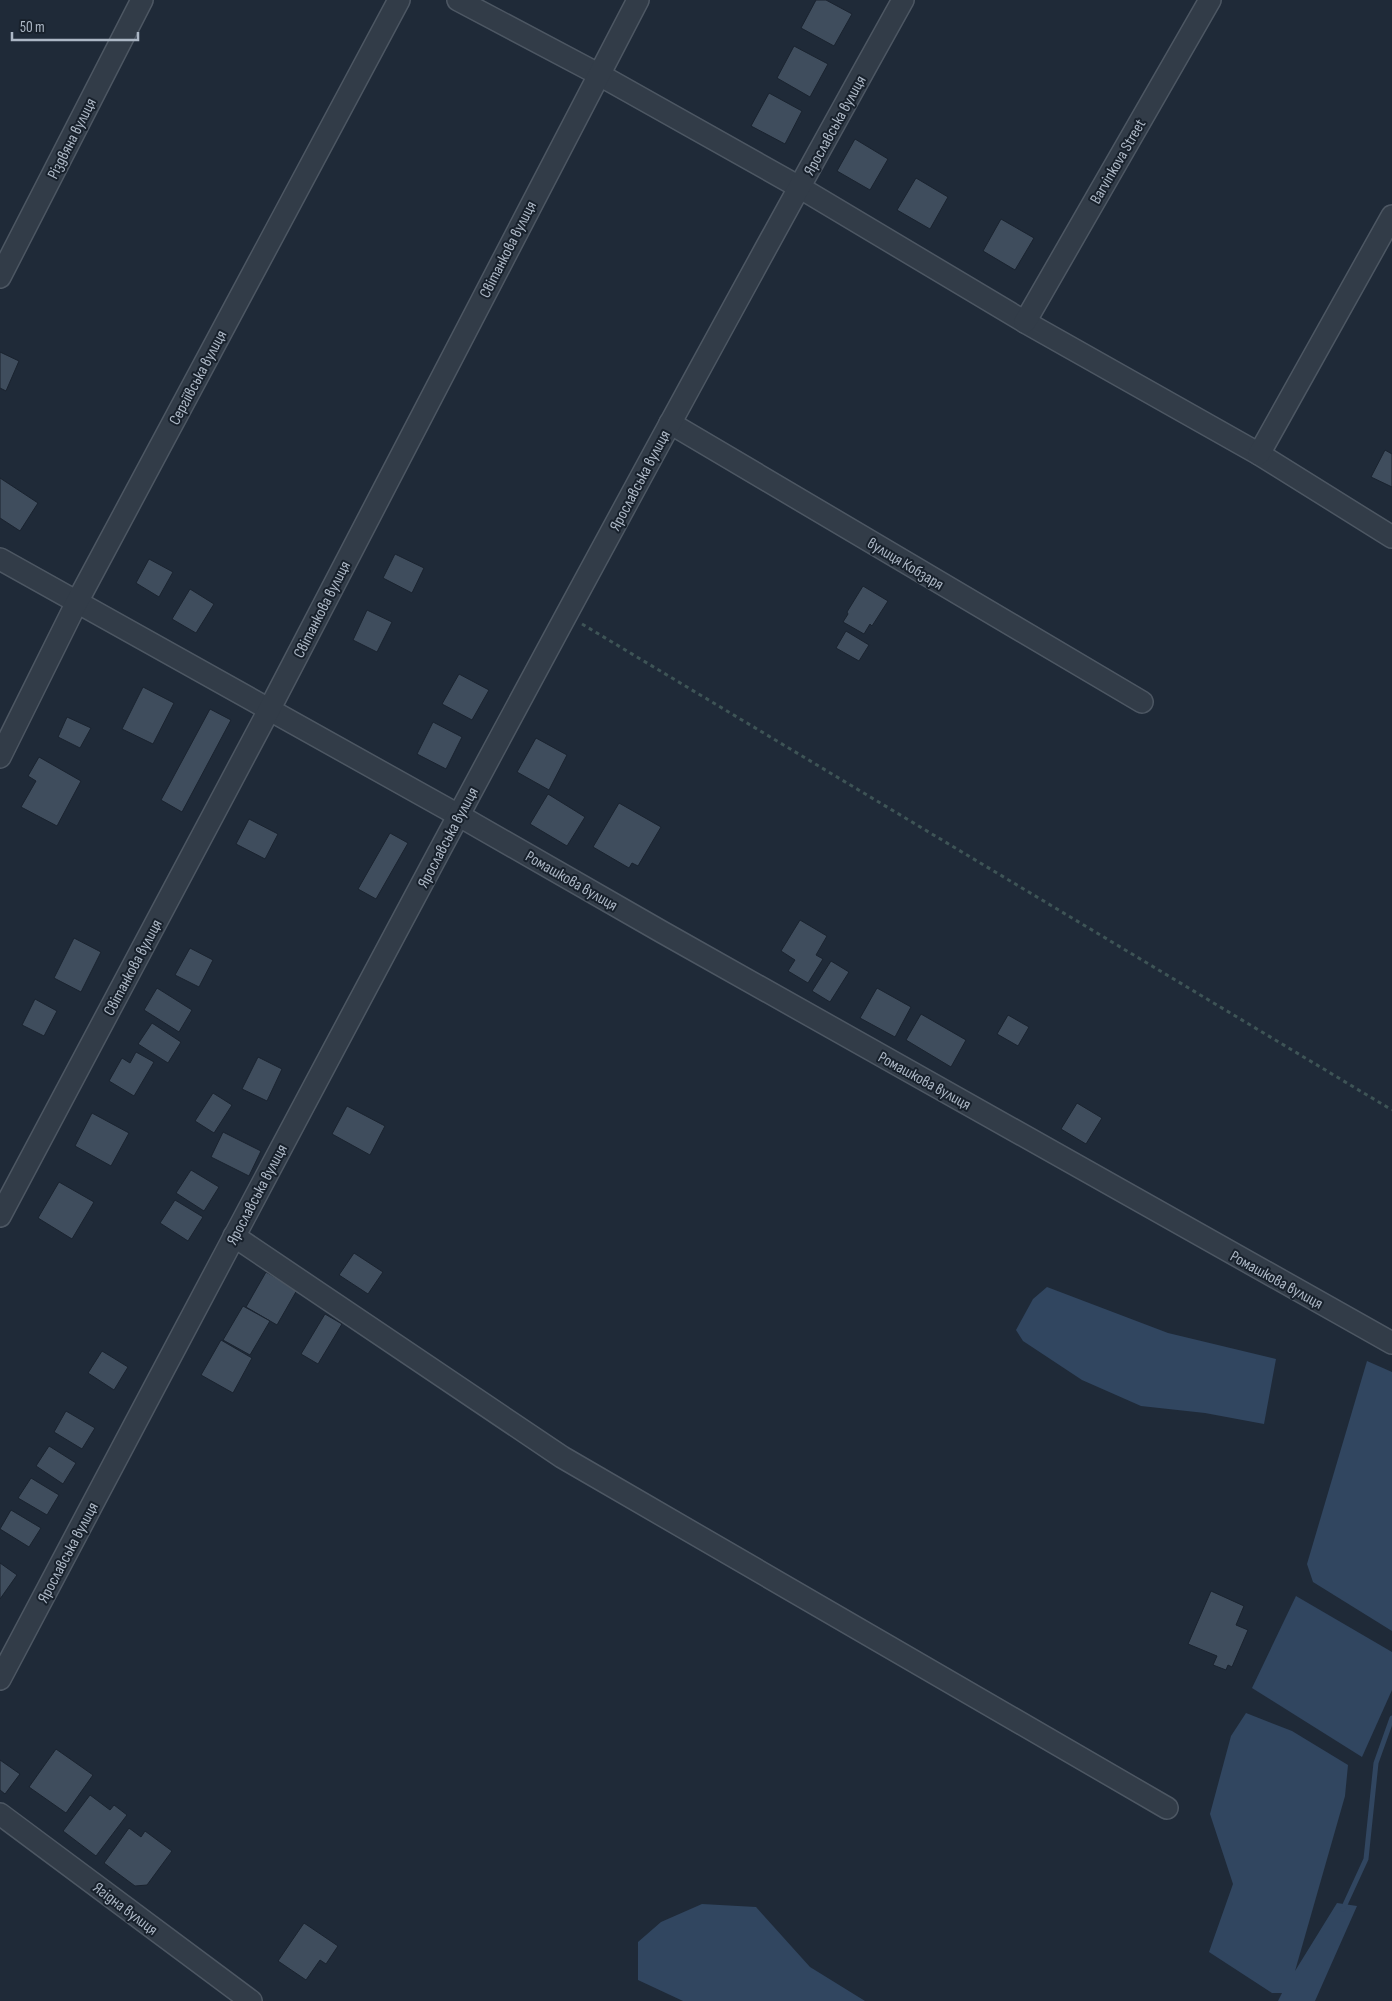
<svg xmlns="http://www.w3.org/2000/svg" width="1392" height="2001" viewBox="0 0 1392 2001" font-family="'Sofia Sans Condensed',sans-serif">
<rect width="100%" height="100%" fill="#1f2a38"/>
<g fill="#314660">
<path d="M1047,1287l121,46 108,26 -12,65 -59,-11 -64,-7 -59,-26 -59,-39 -7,-11 17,-31z"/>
<path d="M1367,1361l25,11v259l-79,-49 -6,-18z"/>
<path d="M1296,1596l96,56v38l-30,67 -110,-69z"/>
<path d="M1246,1713l46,18 56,34 -3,31 -50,175 42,-68 20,3 -42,95h-37l4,-8h-10l-63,-41 24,-68 -23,-70 21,-78z"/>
<path d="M702,1904l54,3 54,60 55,34h-182l-45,-21v-38l23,-20z"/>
</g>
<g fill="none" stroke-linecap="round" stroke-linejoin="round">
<path stroke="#314660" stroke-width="5" d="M1343,1909l23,-50 10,-96 16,-45"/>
</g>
<g fill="#3f4d5d" stroke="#1a232f">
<path d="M816,0h10l26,14 -18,32 -33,-18z"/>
<path d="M794,46l34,18 -18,33 -33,-19z"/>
<path d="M769,93l33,18 -17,33 -34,-18z"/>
<path d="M855,139l33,20 -18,31 -33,-19z"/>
<path d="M916,178l32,19 -18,32 -33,-19z"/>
<path d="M1001,219l33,19 -19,32 -32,-19z"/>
<path d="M0,352l19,9 -13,30 -6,-3z"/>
<path d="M1385,450l7,4v33l-21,-10z"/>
<path d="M0,478l38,25 -18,28 -20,-13z"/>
<path d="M395,554l29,14 -12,25 -29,-15z"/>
<path d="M149,559l24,13 -14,25 -23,-14z"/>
<path d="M863,586l25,15 -16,25 -2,-2 -6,10 -21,-12 5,-8 -1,-2z"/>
<path d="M190,589l24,15 -18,29 -24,-14z"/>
<path d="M367,610l25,12 -15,30 -24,-12z"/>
<path d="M846,631l23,14 -10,16 -23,-13z"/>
<path d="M459,674l30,16 -17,30 -30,-16z"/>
<path d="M143,687l31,16 -21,41 -31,-15z"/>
<path d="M210,709l21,11 -49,92 -21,-12z"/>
<path d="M67,717l24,11 -11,20 -22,-11z"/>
<path d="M433,722l29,15 -16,32 -29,-15z"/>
<path d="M536,738l31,17 -18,35 -32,-18z"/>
<path d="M39,757l42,24 -24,45 -36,-19 15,-26 -8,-5z"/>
<path d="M548,794l37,23 -18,29 -37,-22z"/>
<path d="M619,803l42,24 -23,39 -6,-3 -3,5 -36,-21z"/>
<path d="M249,819l29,15 -13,25 -29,-15z"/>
<path d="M390,833l18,10 -32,56 -18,-10z"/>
<path d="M800,920l27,16 -11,19 7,4 -15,24 -20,-12 7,-11 -14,-9z"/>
<path d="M74,938l27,14 -20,40 -27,-14z"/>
<path d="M190,948l23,12 -14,27 -24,-12z"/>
<path d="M831,961l18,11 -19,30 -18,-11z"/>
<path d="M157,988l35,22 -13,22 -35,-22z"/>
<path d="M877,988l34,19 -16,30 -35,-19z"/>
<path d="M35,999l22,12 -13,25 -22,-11z"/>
<path d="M921,1014l45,26 -15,27 -45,-27z"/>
<path d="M1008,1015l21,12 -11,19 -21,-12z"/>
<path d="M152,1023l29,19 -13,21 -30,-19z"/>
<path d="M136,1052l18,10 -20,34 -25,-15 13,-23 8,5z"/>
<path d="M258,1057l24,12 -15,32 -25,-12z"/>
<path d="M213,1093l19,12 -18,28 -19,-12z"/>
<path d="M1077,1103l25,15 -16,26 -25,-15z"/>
<path d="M347,1106l38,20 -15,29 -38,-21z"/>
<path d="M92,1113l37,20 -18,33 -36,-20z"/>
<path d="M223,1132l38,19 -12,25 -38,-19z"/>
<path d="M191,1170l28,17 -15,24 -28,-18z"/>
<path d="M59,1182l35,20 -22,37 -34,-21z"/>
<path d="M175,1200l28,17 -15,24 -28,-18z"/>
<path d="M354,1253l29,19 -15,22 -29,-19z"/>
<path d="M266,1272l31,18 -20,35 -31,-18z"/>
<path d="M243,1306l27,15 -20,34 -27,-15z"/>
<path d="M325,1314l17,10 -24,40 -17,-10z"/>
<path d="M221,1340l31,18 -19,35 -32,-18z"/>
<path d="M102,1351l26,16 -14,23 -26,-17z"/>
<path d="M66,1411l29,17 -13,21 -28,-17z"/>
<path d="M49,1446l27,17 -13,21 -27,-18z"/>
<path d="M31,1478l28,17 -12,20 -29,-17z"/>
<path d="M11,1510l30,18 -12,19 -29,-18z"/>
<path d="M0,1563l17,12 -17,24z"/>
<path d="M1211,1591l33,15 -8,19 12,5 -16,37 -4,-2 -2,5 -13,-5 4,-9 -29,-12z"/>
<path d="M56,1749l37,26 -27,38 -37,-26z"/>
<path d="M0,1760l20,14 -15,20 -5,-4z"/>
<path d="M90,1795l20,15 4,-5 13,10 -31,41 -33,-25z"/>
<path d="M129,1828l12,9 4,-6 27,20 -25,34 -12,1 -31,-23z"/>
<path d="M304,1923l34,23 -12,18 -6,-4 -14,20 -28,-19z"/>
</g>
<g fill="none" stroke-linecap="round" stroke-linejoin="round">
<defs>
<g id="minor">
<path d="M458,0l140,74 201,113 226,135 234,132 133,83"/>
<path d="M0,277l142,-277"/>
<path d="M1025,322l185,-322"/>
<path d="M670,423l472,279"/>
<path d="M1259,454l133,-238"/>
<path d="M0,559l458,256 204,117 730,411"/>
<path d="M0,757l77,-155 322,-602"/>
<path d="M0,1216l269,-506 369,-710"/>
<path d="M234,1236l328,221 605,351"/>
<path d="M0,1679c297,-562 594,-1124 903,-1679"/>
<path d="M0,1814l251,187"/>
</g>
</defs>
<use href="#minor" stroke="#4d5763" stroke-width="24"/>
<path stroke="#3e5456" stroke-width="3" stroke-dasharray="4 4" stroke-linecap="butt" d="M582,624l810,486"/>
<use href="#minor" stroke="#323c48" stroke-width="21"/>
</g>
<g text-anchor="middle" stroke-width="4" stroke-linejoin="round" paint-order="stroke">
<g font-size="16" fill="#acb7c5" stroke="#18212c">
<text transform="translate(834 125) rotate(-61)" y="6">Ярославська вулиця</text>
<text transform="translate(71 138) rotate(-63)" y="6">Різдвяна вулиця</text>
<text transform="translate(1117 161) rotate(-60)" y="6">Barvinkova Street</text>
<text transform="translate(507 249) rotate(-63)" y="6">Світанкова вулиця</text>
<text transform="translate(197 377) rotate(-62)" y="6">Сергіївська вулиця</text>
<text transform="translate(639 480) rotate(-62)" y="6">Ярославська вулиця</text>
<text transform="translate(906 563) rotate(31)" y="6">вулиця Кобзаря</text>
<text transform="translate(321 609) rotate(-63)" y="6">Світанкова вулиця</text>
<text transform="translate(447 837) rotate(-62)" y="6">Ярославська вулиця</text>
<text transform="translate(572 880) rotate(30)" y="6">Ромашкова вулиця</text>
<text transform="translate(132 967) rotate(-62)" y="6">Світанкова вулиця</text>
<text transform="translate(925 1080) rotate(29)" y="6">Ромашкова вулиця</text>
<text transform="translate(256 1194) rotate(-62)" y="6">Ярославська вулиця</text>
<text transform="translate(1277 1279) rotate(29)" y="6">Ромашкова вулиця</text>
<text transform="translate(67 1552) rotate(-62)" y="6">Ярославська вулиця</text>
<text transform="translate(126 1908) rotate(37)" y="6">Ягідна вулиця</text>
</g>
</g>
<path d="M12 32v8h126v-8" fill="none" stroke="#acb7c5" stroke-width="2.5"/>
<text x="20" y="32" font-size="15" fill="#acb7c5" stroke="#18212c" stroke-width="4" paint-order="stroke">50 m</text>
</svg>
